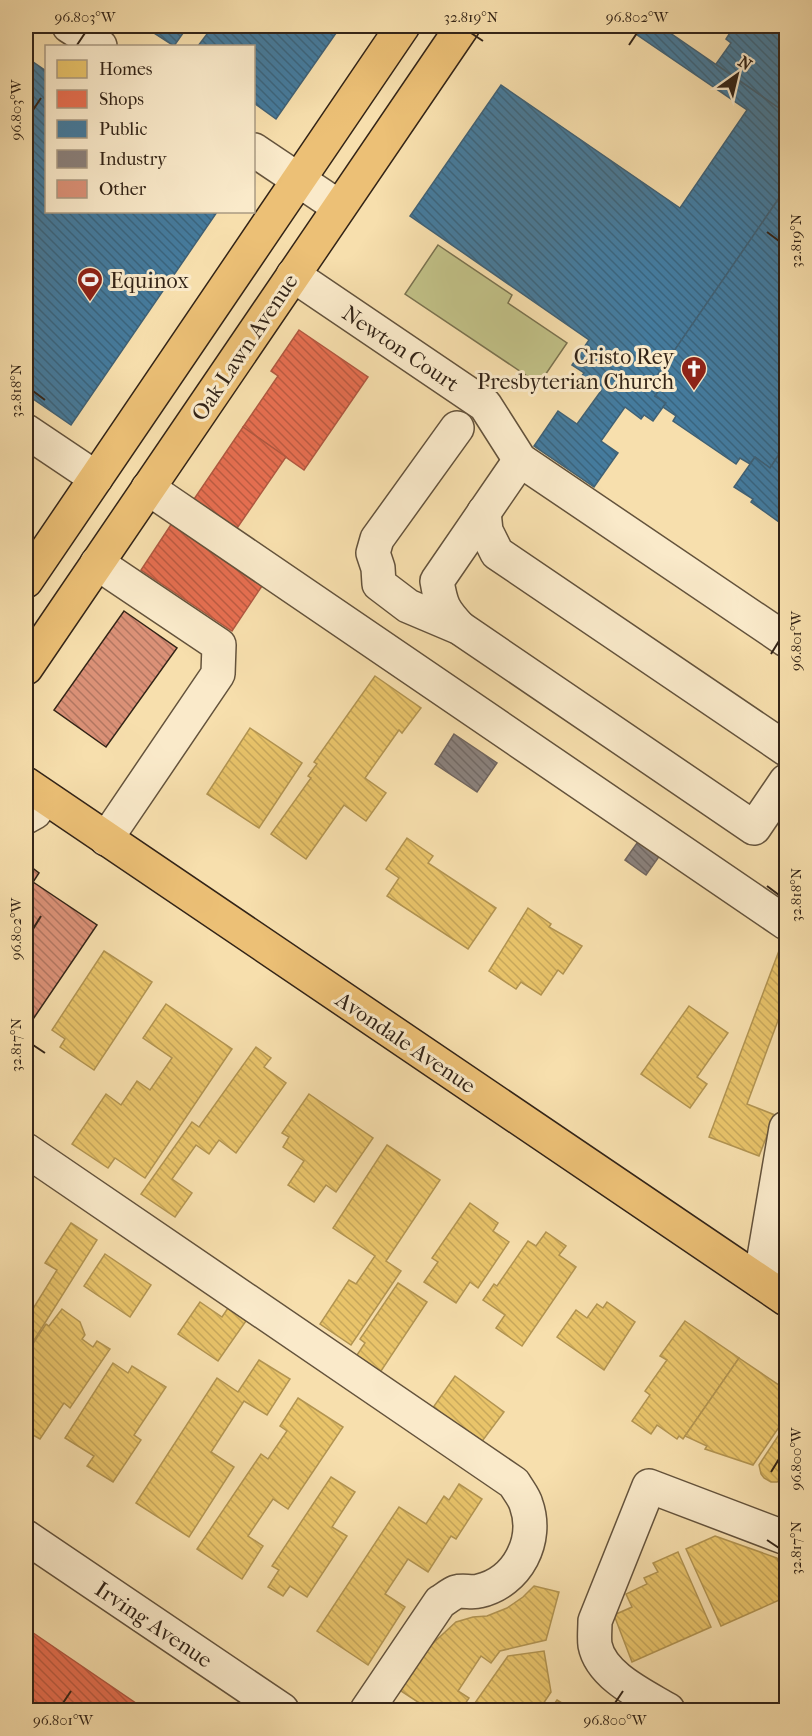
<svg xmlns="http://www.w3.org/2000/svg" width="812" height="1736" viewBox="0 0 812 1736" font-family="'IM FELL French Canon',serif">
<defs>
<pattern id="homes-back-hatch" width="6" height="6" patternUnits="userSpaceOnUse" patternTransform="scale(1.5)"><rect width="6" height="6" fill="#e9c46a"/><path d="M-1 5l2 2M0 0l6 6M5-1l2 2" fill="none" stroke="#c8a85b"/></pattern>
<pattern id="shops-back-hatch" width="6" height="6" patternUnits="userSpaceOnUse" patternTransform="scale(1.5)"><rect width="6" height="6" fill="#e76f51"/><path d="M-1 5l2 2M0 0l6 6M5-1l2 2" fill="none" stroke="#bc5b42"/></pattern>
<pattern id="public-back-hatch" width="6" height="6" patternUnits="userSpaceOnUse" patternTransform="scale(1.5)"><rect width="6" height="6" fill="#457b9d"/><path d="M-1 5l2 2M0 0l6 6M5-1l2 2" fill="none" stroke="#3a657f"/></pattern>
<pattern id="industry-back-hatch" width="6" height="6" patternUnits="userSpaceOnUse" patternTransform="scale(1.5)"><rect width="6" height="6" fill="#8a817c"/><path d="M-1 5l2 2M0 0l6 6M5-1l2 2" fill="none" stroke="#716965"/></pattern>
<pattern id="building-back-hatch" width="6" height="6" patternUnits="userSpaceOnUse" patternTransform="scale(1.5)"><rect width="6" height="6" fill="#db9177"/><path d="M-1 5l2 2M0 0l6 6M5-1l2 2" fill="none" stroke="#b27661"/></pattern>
</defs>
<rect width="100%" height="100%" fill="#f7dfad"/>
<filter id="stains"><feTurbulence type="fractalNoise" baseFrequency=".00333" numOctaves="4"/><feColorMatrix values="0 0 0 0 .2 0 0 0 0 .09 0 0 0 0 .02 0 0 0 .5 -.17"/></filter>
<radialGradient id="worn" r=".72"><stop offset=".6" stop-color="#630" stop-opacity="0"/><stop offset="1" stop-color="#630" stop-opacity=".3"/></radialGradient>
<path fill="#c1c187" stroke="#7a724f" stroke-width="1.5" d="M438,245l74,50 -4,8 59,40 -28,41 -134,-90z"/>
<g fill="url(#homes-back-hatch)" stroke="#b29451" stroke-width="1.5">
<path d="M375,676l46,32 -19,25 -3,-3 -34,48 21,15 -20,28 -22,-16 -38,54 -35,-25 40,-56 -3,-2 9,-12 -3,-2z"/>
<path d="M250,728l52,35 -43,65 -52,-34z"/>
<path d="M407,838l26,18 -5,7 68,45 -28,41 -81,-53 12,-18 -13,-9z"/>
<path d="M528,908l23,16 -2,3 33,19 -19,28 -5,-4 -17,25 -20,-13 -5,7 -27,-18z"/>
<path d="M780,948l6,3v48l-39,105 28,11 -16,41 -50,-19z"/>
<path d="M104,951l48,31 -58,88 -34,-23 5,-8 -13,-9z"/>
<path d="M166,1004l66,45 -87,129 -30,-20 -7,10 -36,-24 34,-50 15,11 16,-24 13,9 22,-32 -29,-20z"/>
<path d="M689,1006l39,27 -31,44 10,7 -17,24 -49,-34z"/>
<path d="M256,1047l15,11 -7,9 22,16 -50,70 -17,-13 -10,14 -13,-9 -24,34 20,14 -17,24 -34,-23 51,-72 7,5z"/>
<path d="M309,1094l64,44 -37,54 -10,-7 -12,17 -26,-17 16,-24 -21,-14 6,-10 -7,-4z"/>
<path d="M387,1145l53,35 -54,81 15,10 -50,74 -31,-21 29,-44 7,4 19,-28 -42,-28z"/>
<path d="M470,1203l28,20 -5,8 16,11 -31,46 -8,-6 -14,21 -32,-21 14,-20 -6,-4z"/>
<path d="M71,1223l26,17 -64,102 -7,-5v-17l31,-50 -12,-7z"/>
<path d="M546,1232l20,14 -7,9 17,12 -54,79 -26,-18 9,-13 -22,-15 11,-16 3,2 31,-45 8,5z"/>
<path d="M105,1254l46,31 -21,32 -46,-31z"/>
<path d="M398,1283l29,19 -48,72 -24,-16 10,-15 -5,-4z"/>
<path d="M200,1302l22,15 6,-9 18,13 -28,40 -40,-27z"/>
<path d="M607,1302l28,20 -31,48 -47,-33 19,-27 11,8 10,-14 6,4z"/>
<path d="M62,1309l18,13 5,13 -3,4 11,8 4,-6 13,8 -40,59 -6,-5 -24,36 -14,-8v-77l20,-30 3,2z"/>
<path d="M685,1321l54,37 -56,81 -4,-3 -2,3 -20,-14 -6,9 -19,-13 18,-26 -5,-4 22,-31 -7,-4z"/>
<path d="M739,1358l47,32v27l-33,48 -48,-16 2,-3 -22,-10z"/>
<path d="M259,1360l31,19 -23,36 -23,-14 -33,51 23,15 -45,70 -53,-34 81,-125 21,14z"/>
<path d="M113,1363l15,10 4,-7 34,21 -32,48 7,5 -28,42 -26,-16 7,-10 -29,-18z"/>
<path d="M455,1376l49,36 -24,32 -48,-35z"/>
<path d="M298,1398l45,29 -55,82 -15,-10 -25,37 15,10 -21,33 -45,-30 64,-95 7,5 19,-28 -7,-5z"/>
<path d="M786,1424v53l-1,-1 -3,4 -5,2h-6l-7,-4 -3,-4 -2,-9z"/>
<path d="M331,1477l24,15 -23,35 15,9 -40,61 -17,-11 -7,10 -15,-9 11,-17 -7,-4z"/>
<path d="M459,1484l23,15 -26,40 -5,-3 -23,36 -20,-13 -23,35 20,13 -37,58 -51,-34 82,-124 27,17 18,-28 5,4z"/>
<path d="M715,1536l62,22 9,22v17l-65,29 -35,-77z"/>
<path d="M678,1552l33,75 -79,35 -18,-47 18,-8 -6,-13 21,-10 -3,-6 14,-6 -5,-9z"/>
<path d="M534,1586l25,6 -13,48 -46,11 -9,12 -10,-7 -23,35 11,7 -8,12h-31l-32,-21 32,-43 26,-24 17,-5 14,-1 20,-8 16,-11z"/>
<path d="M544,1651l7,41 -12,18h-69l38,-54z"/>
<path d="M557,1700l16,10h-23z"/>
</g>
<g fill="url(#shops-back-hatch)" stroke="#b15840" stroke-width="1.5">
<path d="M299,330l69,47 -64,93 -61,-43 35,-51 -7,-5z"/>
<path d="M243,427l43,30 -53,77 -43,-29z"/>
<path d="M174,520l67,44 -3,6 24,16 -30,45 -91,-61z"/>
<path d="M26,1628l120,82h-120z"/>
</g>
<g fill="url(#public-back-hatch)" stroke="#406175" stroke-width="1.5">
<path d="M143,26h45l-14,20z"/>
<path d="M213,26h128l-65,93 -22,-16v-57h-56z"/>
<path d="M624,26h36l119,82 6,-10 1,1v89l-134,195 8,6 -5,7 11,7 -13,18 -9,-6 -3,4 -16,-12 -24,34 17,12 -24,34 -60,-41 24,-35 19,13 24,-33 -20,-14 3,-4 -12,-8 17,-25 -179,-124 91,-131 179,123 67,-98z"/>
<path d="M729,26h57v73l-1,-1 -6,10 -63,-44 15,-21 -5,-4 7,-11z"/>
<path d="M26,57l20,14v141h171l-146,213 -45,-31z"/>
<path d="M786,188v256l-16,24 -15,-11 -5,7 -10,-6 -4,6 -63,-43 3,-5 -13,-9 3,-4 -11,-7 5,-7 -8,-6z"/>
<path d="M786,444v83l-35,-25 2,-3 -19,-12 21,-30 15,11z"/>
</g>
<g fill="url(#industry-back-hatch)" stroke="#70655e" stroke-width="1.5">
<path d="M454,734l43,29 -20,29 -42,-28z"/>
<path d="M642,836l21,15 -17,24 -21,-15z"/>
</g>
<g fill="url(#building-back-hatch)" stroke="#332417" stroke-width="1.5">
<path d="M124,611l53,37 -71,99 -52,-37z"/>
<path d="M26,863l13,10 -13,20z"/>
<path d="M33,882l64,43 -70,103 -1,-1v-134z"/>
</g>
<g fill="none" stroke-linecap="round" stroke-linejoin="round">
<defs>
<g id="minor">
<path d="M69,26l31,20"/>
<path d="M254,150l85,57"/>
<path d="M293,275l192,130 35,55 266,180"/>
<path d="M457,428l-80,111 -4,14 5,15 1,16 29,22 52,22 294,200 32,-47"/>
<path d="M26,431l70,47"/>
<path d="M148,488l638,435"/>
<path d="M484,512l2,19 11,22 289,196"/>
<path d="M97,563l122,82 -1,29 -112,165"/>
<path d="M460,628c-17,-18 -19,-23 -23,-47l83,-121"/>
<path d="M26,817l9,-5 9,-15"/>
<path d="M26,1150l488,333c4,7 10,14 12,21 13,36 -8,78 -47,87 -7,2 -16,-1 -23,1 -5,2 -11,7 -16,10l-73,108"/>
<path d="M760,1281l26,-153"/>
<path d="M26,1537l256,173"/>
<path d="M668,1710c-25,-15 -67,-34 -73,-65 -1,-7 0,-16 0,-24l54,-135 137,52"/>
</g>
<g id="major">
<path d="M26,581l377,-555"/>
<path d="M26,668l437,-642"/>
<path d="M26,784l760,515"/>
</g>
</defs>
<use href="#minor" stroke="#64533c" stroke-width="36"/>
<use href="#major" stroke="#332417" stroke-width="36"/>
<use href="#minor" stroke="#faeaca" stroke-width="33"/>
<use href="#major" stroke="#ecc076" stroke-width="33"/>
</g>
<path fill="none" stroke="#332417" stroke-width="2" d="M471,33l12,8M77,45l8,-12M629,45l8,-12M33,110l8,-12M767,232l12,9M33,391l12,9M771,654l8,-13M767,886l12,9M33,929l8,-13M33,1045l12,8M771,1472l8,-13M767,1540l12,8M63,1703l8,-12M615,1703l8,-12"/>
<defs>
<symbol id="stadium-pin" viewBox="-11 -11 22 30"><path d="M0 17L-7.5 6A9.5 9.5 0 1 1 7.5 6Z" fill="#8f2418" stroke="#faeaca"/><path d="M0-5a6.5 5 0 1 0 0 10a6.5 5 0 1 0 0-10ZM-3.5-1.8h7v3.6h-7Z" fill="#fff"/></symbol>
<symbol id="church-pin" viewBox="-11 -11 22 30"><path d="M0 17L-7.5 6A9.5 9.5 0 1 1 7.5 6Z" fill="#8f2418" stroke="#faeaca"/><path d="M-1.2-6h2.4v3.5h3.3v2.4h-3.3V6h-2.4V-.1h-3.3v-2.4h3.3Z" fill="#fff"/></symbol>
</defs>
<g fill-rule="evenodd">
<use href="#stadium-pin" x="75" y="265" width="30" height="40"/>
<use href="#church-pin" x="679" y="354" width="30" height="40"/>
</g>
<g text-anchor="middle" stroke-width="6" stroke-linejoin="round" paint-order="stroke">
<g font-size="22" fill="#332417" stroke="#faeaca" text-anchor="start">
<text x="110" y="288">Equinox</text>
<text x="674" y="364" text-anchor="end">Cristo Rey<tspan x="674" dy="25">Presbyterian Church</tspan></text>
</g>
<g font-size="22" fill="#332417" stroke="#faeaca">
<text transform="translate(244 347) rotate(-56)" y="8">Oak Lawn Avenue</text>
<text transform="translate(401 348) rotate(34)" y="8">Newton Court</text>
<text transform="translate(406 1042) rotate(34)" y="8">Avondale Avenue</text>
<text transform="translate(154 1624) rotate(34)" y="8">Irving Avenue</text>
</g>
</g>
<rect width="812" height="1736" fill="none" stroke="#f7dfad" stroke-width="66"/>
<rect x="45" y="45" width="210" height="168" fill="#faeaca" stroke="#aa9b82" stroke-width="1.5"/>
<rect x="57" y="60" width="30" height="18" fill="#e9c46a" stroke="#aa9b82" stroke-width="1.5"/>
<text x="99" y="75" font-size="18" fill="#332417">Homes</text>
<rect x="57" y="90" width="30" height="18" fill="#e76f51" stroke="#aa9b82" stroke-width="1.5"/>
<text x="99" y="105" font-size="18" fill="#332417">Shops</text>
<rect x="57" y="120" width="30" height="18" fill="#457b9d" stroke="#aa9b82" stroke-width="1.5"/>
<text x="99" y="135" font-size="18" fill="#332417">Public</text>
<rect x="57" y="150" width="30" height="18" fill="#8a817c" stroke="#aa9b82" stroke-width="1.5"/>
<text x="99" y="165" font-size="18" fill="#332417">Industry</text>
<rect x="57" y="180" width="30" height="18" fill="#db9177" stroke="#aa9b82" stroke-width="1.5"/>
<text x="99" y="195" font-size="18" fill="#332417">Other</text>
<g transform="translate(737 75) rotate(34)" stroke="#faeaca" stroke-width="4.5" paint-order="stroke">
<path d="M0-4.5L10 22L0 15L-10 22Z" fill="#332417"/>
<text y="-9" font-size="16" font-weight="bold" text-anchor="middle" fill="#332417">N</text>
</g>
<rect x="33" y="33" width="746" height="1670" fill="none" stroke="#332417" stroke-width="2"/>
<g font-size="15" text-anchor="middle" fill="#332417">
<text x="85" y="22">96.803°W</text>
<text x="471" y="22">32.819°N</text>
<text x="637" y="22">96.802°W</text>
<text transform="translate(16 110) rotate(-90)" y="5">96.803°W</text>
<text transform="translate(796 241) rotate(-90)" y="5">32.819°N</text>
<text transform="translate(16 391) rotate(-90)" y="5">32.818°N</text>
<text transform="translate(796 641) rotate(-90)" y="5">96.801°W</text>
<text transform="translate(796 895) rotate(-90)" y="5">32.818°N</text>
<text transform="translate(16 929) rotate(-90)" y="5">96.802°W</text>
<text transform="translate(16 1045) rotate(-90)" y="5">32.817°N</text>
<text transform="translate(796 1459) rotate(-90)" y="5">96.800°W</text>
<text transform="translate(796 1548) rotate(-90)" y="5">32.817°N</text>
<text x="63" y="1725">96.801°W</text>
<text x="615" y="1725">96.800°W</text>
</g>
<rect width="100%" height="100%" filter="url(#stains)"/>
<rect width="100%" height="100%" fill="url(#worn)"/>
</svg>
